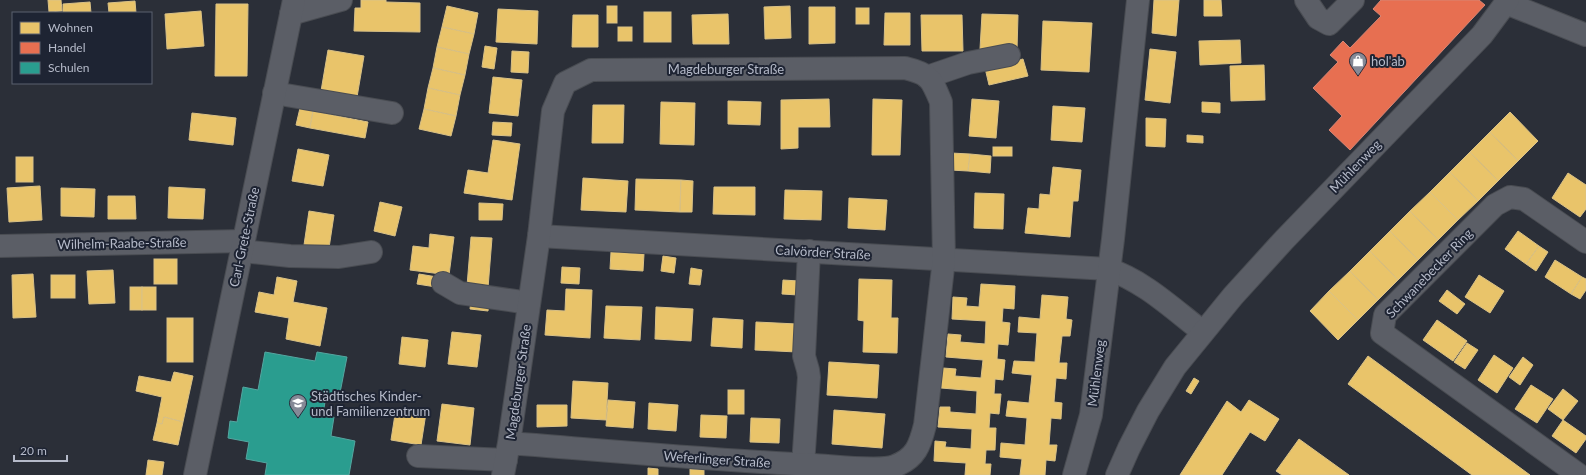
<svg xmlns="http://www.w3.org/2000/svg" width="1586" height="475" viewBox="0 0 1586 475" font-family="Lato,sans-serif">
<rect width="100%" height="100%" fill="#2b2f38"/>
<g fill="#e9c46a" stroke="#d9c186">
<path d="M48,0h13l1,11 -13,1z"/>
<path d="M361,0h25v2l34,1v29l-66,-1 1,-23h6z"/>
<path d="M1154,0h25l-3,36 -24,-3z"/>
<path d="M1204,0h17l1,16h-18z"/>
<path d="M135,1l1,12h-27l-1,-10z"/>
<path d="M90,2l1,11h-28v-9z"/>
<path d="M216,4h32l-1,72h-32z"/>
<path d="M447,6l31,7 -4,21 -32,-7z"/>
<rect x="607" y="6" width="10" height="17"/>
<path d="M790,6l1,32 -26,1 -1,-32z"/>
<path d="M809,7h26v36l-26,1z"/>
<rect x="856" y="8" width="13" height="16"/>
<path d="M498,9l40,2 -1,33 -41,-2z"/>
<path d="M201,11l3,35 -37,3 -2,-35z"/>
<rect x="644" y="12" width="27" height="30"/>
<path d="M885,13h25v32h-26z"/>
<path d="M728,14l1,30h-36l-1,-29z"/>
<path d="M982,14l36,1 -1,35 -37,-1z"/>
<path d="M573,15h25v32h-26z"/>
<path d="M921,15h41l1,36h-41z"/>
<path d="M1043,21l49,2 -3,49 -48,-2z"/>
<path d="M442,27l32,7 -5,20 -32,-7z"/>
<rect x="618" y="27" width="14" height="14"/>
<path d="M1240,40l1,23 -41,2 -1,-24z"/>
<path d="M485,46l12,2 -3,21 -12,-2z"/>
<path d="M437,47l32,7 -4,21 -32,-7z"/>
<path d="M1150,49l26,3 -6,51 -25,-3z"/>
<path d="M328,50l36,6 -8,47 -36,-6z"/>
<path d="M512,51l17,1 -1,21 -17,-1z"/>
<path d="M1023,59l5,17 -39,9 -4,-17z"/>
<path d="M1264,65l1,35 -34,1 -1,-35z"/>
<path d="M433,68l32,7 -5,20 -32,-7z"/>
<path d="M493,77l29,3 -4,36 -29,-3z"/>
<path d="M428,88l32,7 -4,21 -32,-7z"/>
<path d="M829,99l1,28h-32v21l-17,1v-49z"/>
<path d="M873,99l29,1 -2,55h-28z"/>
<path d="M972,99l27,2 -3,37 -27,-2z"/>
<path d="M728,101l33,1 -1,23 -32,-1z"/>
<path d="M661,102l34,1 -1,42 -34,-1z"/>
<path d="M1202,102l18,1v10l-18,-1z"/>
<path d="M593,105h31l-1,38h-31z"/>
<path d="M1053,106l32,2 -3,34 -31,-2z"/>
<path d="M300,108l13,3 -3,17 -14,-3z"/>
<path d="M424,109l32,7 -5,20 -32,-7z"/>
<path d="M313,111l55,11 -3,16 -55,-10z"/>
<path d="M1510,112l28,29 -20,20 -28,-29z"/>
<path d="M192,113l44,5 -3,27 -44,-5z"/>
<path d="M1146,118l20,1 -1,28 -19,-1z"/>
<path d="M493,122l19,1 -1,13 -19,-1z"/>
<path d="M1490,132l28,29 -20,20 -28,-29z"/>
<path d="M1187,135l16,1v7l-16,-1z"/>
<path d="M493,140l27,4 -8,56 -48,-7 4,-23 20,3z"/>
<rect x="993" y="147" width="19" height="9"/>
<path d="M298,149l31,6 -6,31 -31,-5z"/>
<path d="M1470,152l28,29 -20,20 -28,-29z"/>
<path d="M951,153l19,1 -2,17 -18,-1z"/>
<path d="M970,154l21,2 -1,17 -22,-2z"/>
<rect x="16" y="157" width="17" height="25"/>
<path d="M1053,167l28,3 -3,31h-5l-3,36 -45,-4 3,-25 11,1 1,-15 10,1z"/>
<path d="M1450,172l28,29 -20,19 -28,-28z"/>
<path d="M1568,173l18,12v24l-6,8 -28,-19z"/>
<path d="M583,178l45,3 -2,31 -45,-2z"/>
<path d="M636,179l45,1 -1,32 -45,-2z"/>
<path d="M681,180l12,1 -1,31h-12z"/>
<path d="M40,186l2,34 -33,2 -2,-34z"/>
<path d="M169,187l36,2 -2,30 -35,-1z"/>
<path d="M714,187h41v28l-42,-1z"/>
<path d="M61,188l34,1 -1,28 -33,-1z"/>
<path d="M785,190l37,1 -1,29 -37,-1z"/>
<path d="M1430,192l28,28 -20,20 -28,-29z"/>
<path d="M975,193l29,1 -1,35 -29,-1z"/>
<path d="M108,196h27l1,23h-28z"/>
<path d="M849,198l38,2 -2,30 -37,-2z"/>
<path d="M380,202l22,5 -7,29 -21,-5z"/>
<path d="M479,203l24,1 -1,16h-23z"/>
<path d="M309,211l25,4 -5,33 -25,-3z"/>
<path d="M1410,211l28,29 -20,20 -28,-29z"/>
<path d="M1390,231l28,29 -20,20 -28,-29z"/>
<path d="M1518,231l21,15 -13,18 -21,-15z"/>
<path d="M430,234l24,3 -5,38 -39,-5 3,-24 16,2z"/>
<path d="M471,237l21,1 -4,50 -21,-2z"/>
<path d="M1539,246l9,6 -12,19 -10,-7z"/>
<path d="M1370,251l28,29 -20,20 -28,-29z"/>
<path d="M611,252l33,2 -1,17 -33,-2z"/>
<path d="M663,256l13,2 -2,15 -13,-2z"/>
<rect x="154" y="259" width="23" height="25"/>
<path d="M1555,260l27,17 -11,17 -26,-17z"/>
<path d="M562,267l18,1 -1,16 -18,-1z"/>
<path d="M691,268l11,2 -2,15 -11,-1z"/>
<path d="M113,270l2,33 -26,1 -2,-33z"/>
<path d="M1350,271l28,29 -20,20 -29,-29z"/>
<path d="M33,274l3,43 -23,1 -1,-43z"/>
<path d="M419,274l18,3 -1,10 -19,-3z"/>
<rect x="51" y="275" width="24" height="23"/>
<path d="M1479,275l25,16 -14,22 -25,-16z"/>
<path d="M277,277l20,4 -4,21 34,6 -7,38 -34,-7 3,-21 -34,-6 4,-20 15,3z"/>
<path d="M1582,277l4,2v11l-6,9 -9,-5z"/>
<path d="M859,279l33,1 -1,38h7l-1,35 -34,-1 1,-31 -6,-1z"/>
<path d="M783,280l16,1 -1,14 -16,-1z"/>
<path d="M981,284l34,2 -1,23 -11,-1 -1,14 8,1 -2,22 -10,-1 -1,15 8,1 -2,20 -8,-1 -1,15h7l-2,20 -9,-1 -1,15h7l-1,22h-9l-1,14h6l-1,11h-25l1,-12 -32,-2 1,-20 11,1 -1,5 26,2 1,-20 -34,-2 2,-20h10v5l26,2 1,-23 -36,-3 2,-20 13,1 -1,7 26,2 2,-18 -37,-3 2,-23 13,1 -1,7 25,2 1,-23 -34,-2 1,-22 14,1 -1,8 13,1z"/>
<rect x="130" y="287" width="12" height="23"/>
<rect x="142" y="287" width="14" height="23"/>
<path d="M566,289l26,1 -2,48 -45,-3 2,-25 18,1z"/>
<path d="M1447,290l18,14 -8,10 -18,-13z"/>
<path d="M1329,291l29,29 -20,20 -28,-29z"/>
<path d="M1042,295l26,2 -2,22 6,1 -2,16h-8l-3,27h8l-1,16 -10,-1 -2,24 8,1 -1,16 -10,-1 -2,27h8l-2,16 -9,-1 -1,15h-25l2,-16 -22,-2 1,-14 24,2 2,-27 -21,-2 2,-15 21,2 3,-28 -20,-2 2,-12 21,1 2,-29 -19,-1 1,-15 21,2z"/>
<path d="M471,300l18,2 -1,9 -18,-2z"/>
<path d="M606,306l36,1 -2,33 -36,-2z"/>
<path d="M656,307l37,2 -2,32 -36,-2z"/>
<rect x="167" y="318" width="26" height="44"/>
<path d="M713,318l30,2 -1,28 -31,-2z"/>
<path d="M1437,320l30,21 -14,20 -30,-21z"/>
<path d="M756,322l41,2v28l-42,-2z"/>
<path d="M452,332l29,3 -4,32 -29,-3z"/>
<path d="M402,337l26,3 -3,27 -26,-3z"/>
<path d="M1467,343l11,7 -13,19 -11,-7z"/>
<path d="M1494,355l19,13 -16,25 -19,-13z"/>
<path d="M1368,356l162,119h-58l-124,-91z"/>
<path d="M1523,357l10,8 -13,20 -11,-8z"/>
<path d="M829,362l50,3 -2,33 -50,-3z"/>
<path d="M174,372l19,4 -10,46 -19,-5 -2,7 -5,-1 5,-26 -26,-6 3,-15 32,6z"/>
<path d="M1194,378l5,3 -8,13 -5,-3z"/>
<path d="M573,381l35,2 -2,37 -35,-2z"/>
<path d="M1531,385l22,14 -16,24 -22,-14z"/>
<path d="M1563,389l15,12 -15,19 -15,-11z"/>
<rect x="728" y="390" width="16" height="24"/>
<path d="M608,400l27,2 -2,26 -27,-2z"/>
<path d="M1249,400l30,19 -14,22 -15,-9 -28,43h-42l47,-74 14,11z"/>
<path d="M649,403l29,2 -2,26 -28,-2z"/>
<path d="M442,404l32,4 -4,37 -33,-4z"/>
<path d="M537,405h30v21l-30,1z"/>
<path d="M396,408l30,5 -5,32 -30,-5z"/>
<path d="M834,410l51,4 -3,34 -50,-4z"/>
<path d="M701,415l26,1 -1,22 -26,-1z"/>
<path d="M164,417l19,5 -5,23 -25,-5 4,-17 5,1z"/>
<path d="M751,418l29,1 -1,24 -29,-1z"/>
<path d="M1563,420l23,16v3l-10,14 -24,-17z"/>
<path d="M1299,439l50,36h-67l-6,-4z"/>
<path d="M148,460l16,2 -2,13h-16z"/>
<path d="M648,468l10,1v6h-10z"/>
<path d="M690,469l14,1v5h-14z"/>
</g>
<path fill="#e76f51" stroke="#d88675" d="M1381,0h98l6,5 -135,145 -21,-20 13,-14 -29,-28 25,-26 -8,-7 13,-14 7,7 31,-32 -8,-7z"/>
<path fill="#2a9d8f" stroke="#54a6a0" d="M265,352l50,9 2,-9 30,5 -8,41 -13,-2 -3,18 11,3 -3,19 24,5 -6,34h-84l2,-12 -21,-4 3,-17 -21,-4 2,-17 7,1 6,-35 15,3z"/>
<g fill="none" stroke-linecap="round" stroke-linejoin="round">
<defs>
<g id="minor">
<path d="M1306,0l12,18 11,6 24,-24"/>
<path d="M1506,3l80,32"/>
<path d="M291,14l50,-14"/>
<path d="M927,77l41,-14 41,-8"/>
<path d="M274,93l118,20"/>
<path d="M539,236l569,33c36,12 65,40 95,63"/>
<path d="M0,246l244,-5"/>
<path d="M242,251l48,5 49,1 32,-5"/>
<path d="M443,283l17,10 69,10"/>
<path d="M418,456l88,4"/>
<path d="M803,465l6,-88 -1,-7 -4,-14 5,-105"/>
<path d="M195,475l99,-475"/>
<path d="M503,475l6,-32 30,-207 14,-125 12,-28 26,-13 314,-2c25,6 26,10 36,34l3,157 -19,166c-5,20 -9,33 -30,41 -15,6 -62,0 -81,-1 -102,-5 -203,-14 -305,-22"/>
<path d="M1074,475l17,-60 22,-176 25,-239"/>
<path d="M1117,475l12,-27 19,-37 27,-44 58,-71 51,-56 198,-205 26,-35"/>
<path d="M1579,475l-197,-142 3,-18 110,-110 15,-8 14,2 62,43"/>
</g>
</defs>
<use href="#minor" stroke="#494c52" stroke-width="24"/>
<use href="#minor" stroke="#5b5e66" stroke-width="22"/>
</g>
<defs>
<symbol id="shop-pin" viewBox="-11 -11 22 30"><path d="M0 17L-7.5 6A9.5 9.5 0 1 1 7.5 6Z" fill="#858996" stroke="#1e2433"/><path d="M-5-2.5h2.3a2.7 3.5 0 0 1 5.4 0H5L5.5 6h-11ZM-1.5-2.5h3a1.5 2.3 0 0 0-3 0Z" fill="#fff"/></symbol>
<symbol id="school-pin" viewBox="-11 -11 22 30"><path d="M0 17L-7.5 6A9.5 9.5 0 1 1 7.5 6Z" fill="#858996" stroke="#1e2433"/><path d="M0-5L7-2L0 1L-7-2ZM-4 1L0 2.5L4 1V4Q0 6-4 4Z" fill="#fff"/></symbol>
</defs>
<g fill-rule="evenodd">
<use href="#shop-pin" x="1348" y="51" width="20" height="27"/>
<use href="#school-pin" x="288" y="393" width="20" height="27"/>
</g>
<g text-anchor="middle" stroke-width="4" stroke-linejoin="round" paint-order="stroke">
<g font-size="13" fill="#b5bac9" stroke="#1e2433" text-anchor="start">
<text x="1371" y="66">hol'ab</text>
<text x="311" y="401">Städtisches Kinder-<tspan x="311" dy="15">und Familienzentrum</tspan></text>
</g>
<g font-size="13" fill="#b5bac9" stroke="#1e2433">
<text x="726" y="74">Magdeburger Straße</text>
<text transform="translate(1355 166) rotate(-46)" y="5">Mühlenweg</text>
<text transform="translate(244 237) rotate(-78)" y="5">Carl-Grete-Straße</text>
<text transform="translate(122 243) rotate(-1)" y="5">Wilhelm-Raabe-Straße</text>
<text transform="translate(823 252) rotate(3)" y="5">Calvörder Straße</text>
<text transform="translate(1429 273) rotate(-46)" y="5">Schwanebecker Ring</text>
<text transform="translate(1096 373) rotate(-83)" y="5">Mühlenweg</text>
<text transform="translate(518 382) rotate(-82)" y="5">Magdeburger Straße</text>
<text transform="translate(717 459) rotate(4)" y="5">Weferlinger Straße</text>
</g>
</g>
<rect x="12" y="12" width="140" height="72" fill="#1e2433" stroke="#5a606f"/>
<rect x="20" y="22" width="20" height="12" fill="#e9c46a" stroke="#5a606f"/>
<text x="48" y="32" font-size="12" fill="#b5bac9">Wohnen</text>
<rect x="20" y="42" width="20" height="12" fill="#e76f51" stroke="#5a606f"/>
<text x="48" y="52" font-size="12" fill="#b5bac9">Handel</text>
<rect x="20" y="62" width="20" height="12" fill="#2a9d8f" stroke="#5a606f"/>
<text x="48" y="72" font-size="12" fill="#b5bac9">Schulen</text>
<path d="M14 455v6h53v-6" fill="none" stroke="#b5bac9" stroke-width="2"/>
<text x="20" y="455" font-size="12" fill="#b5bac9" stroke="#1e2433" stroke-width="3" paint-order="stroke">20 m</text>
</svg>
